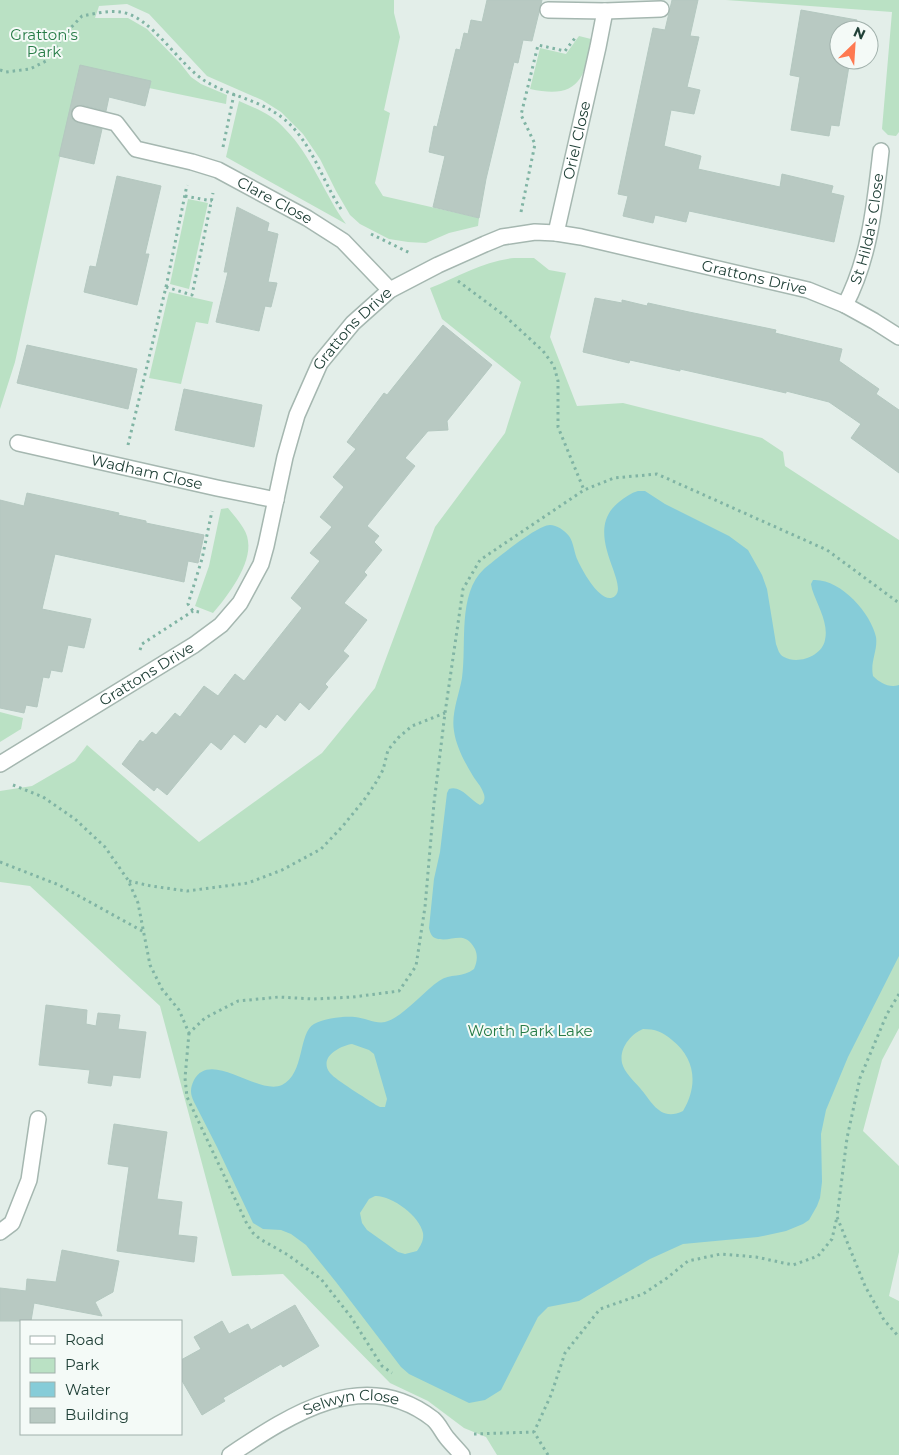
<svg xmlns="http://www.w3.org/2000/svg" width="899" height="1455" viewBox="0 0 899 1455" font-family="Montserrat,sans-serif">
<rect width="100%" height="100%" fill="#e3eee9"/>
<g fill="#bae1c4">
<path d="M0,0h394v13l6,24 -16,73 6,3 -15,70 8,13 96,22 -1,8 -29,7 -23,10 -18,-1 -19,-3 -29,-15 -10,-9 -14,-24 -16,-32 -17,-25 -22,-22 -19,-12 -55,-24 -58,-62 -22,-10 -28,2 -4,12h33l19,11 33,34 11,14 10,7 26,11 -1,9 -77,-16 -69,-22 -65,296 -15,47z"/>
<path d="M726,0h173v132l-3,4 -8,-1 -6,-6 10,-117z"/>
<path d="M579,36l12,3c-5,43 -16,60 -61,50l10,-41 26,6z"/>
<path d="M239,101c16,7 34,14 46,28 27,27 39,65 61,95l-120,-67z"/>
<path d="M188,199l20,4 -19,86 -19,-5z"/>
<path d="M514,258h20l15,12 17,3 -16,64 27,69 46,-3 139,35 21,14 2,14 114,74v488l-17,32 -19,71 36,35v86l-10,44 10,5v154h-402l-11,-18 -22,-9 -36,-27 -38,-18 -107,-109 -51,2 -72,-270 -130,-120 -30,-4v-91l32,-5 43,-25 12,-16 112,97 123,-89 53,-65 60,-161 70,-94 16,-51 -79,-63 -12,-31c28,-11 54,-27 84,-30z"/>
<path d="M169,292l44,10 -5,22 -12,-2 -15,62 -32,-6z"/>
<path d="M228,508c7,9 19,21 20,33 4,23 -21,56 -35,72l-18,-7 14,-40 12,-57z"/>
<path d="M0,712l23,6 -2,11 -21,13z"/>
</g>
<path fill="#86ccd8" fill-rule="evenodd" d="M638,491h7l20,13 64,32 19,14 14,25 5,14 9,55c2,5 3,11 8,13 14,8 38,-1 41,-17 4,-17 -8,-35 -13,-51l-1,-5 2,-4c27,-2 58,33 63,57 2,13 -6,25 -3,39 7,7 16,12 26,9v271l-51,101 -22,53 -5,24 1,48 -2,16 -3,8 -8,14 -6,4 -17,7 -28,6 -75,7 -33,15 -71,42 -31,6 -10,10 -37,73 -16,10 -16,3 -60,-29 -8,-7 -65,-85 -30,-37 -15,-11 -10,-4 -18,-1 -10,-6 -36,-76 -23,-45c-4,-8 -4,-14 0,-22 17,-31 64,16 88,5 23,-11 16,-52 32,-61 11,-6 30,-8 41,-7 10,1 21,7 30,5 17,-4 39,-31 54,-41 11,-8 24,-3 35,-12 3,-7 4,-13 1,-20 -11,-21 -24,-5 -40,-11 -4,-2 -5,-6 -6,-10l5,-49 6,-27 7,-59 2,-4c12,-4 21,11 31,16l3,-2c2,-4 2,-7 0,-11 -2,-6 -7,-11 -10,-16 -8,-13 -17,-30 -19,-45 -3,-17 5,-36 8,-53 5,-33 -5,-84 22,-109 11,-9 53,-44 66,-44 7,0 14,5 19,11 5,7 5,17 9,25 4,9 24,46 37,35 15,-13 -34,-64 4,-94 6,-5 12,-9 19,-11zM643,1029c12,0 20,3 29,11 24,19 26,46 11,71 -23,11 -31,-9 -43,-23 -6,-7 -16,-16 -18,-25 -3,-15 9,-29 21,-34zM352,1044l17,6 5,4 13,45 -2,8h-5l-4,-2c-10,-7 -39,-24 -46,-32 -12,-16 10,-27 22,-29zM375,1196c16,-1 45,20 48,37 1,7 -2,12 -6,18l-12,3 -7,-2 -31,-22 -5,-7 -2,-10 9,-14z"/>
<g fill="#b8c9c2" stroke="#b4c8c0">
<path d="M487,0h55l-10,41 -9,-1 -5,23 -4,-1 -28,117 -7,39 -46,-11 12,-51 -16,-4 5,-26 3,1 19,-78 4,1 4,-17 4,1 3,-14 11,2z"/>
<path d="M672,0h26l-8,36 9,1 -12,50 13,3 -6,24 -23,-4 -7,36 37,10 -3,13 82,18 2,-13 51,12 -2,7 13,3 -10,46 -145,-31 -3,11 -31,-7 -2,8 -30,-7 5,-20 -10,-2 35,-166 12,2z"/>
<path d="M801,10l56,10 -1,10h-17v30h11l-11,66 -8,-1 -2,11 -38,-6 9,-53 -10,-2z"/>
<path d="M80,65l71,16 -6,25 -36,-9 -3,14 -24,-6 -9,3 -2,8 3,5 28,8 -8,35 -35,-8z"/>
<path d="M117,176l44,10 -16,68h4l-12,51 -53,-13 6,-26 6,1z"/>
<path d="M237,207l32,16 -2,8 11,3 -10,48 9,1 -6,24 -6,-1 -6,25 -43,-9 12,-50h-4z"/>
<path d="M595,298l27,5v-3l25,6 1,-3 41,9 87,18 -1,3 67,16 -3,12 40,28 -3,5 23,16v63l-48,-35 10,-14 -32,-22 -43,-11v2l-106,-24v2l-50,-11 -1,3 -46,-11z"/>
<path d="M443,325l49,40 -45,56 1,9 -20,1 -23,27 10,8 -48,60 12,10 -5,6 8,8 -18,22 3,3 -23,28 23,17 -24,31 6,5 -24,28 3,3 -19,23 -9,-8 -15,19 -8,-7 -11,14 -6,-4 -15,19 -11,-9 -13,16 -10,-8 -44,53 -10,-8 -3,4 -32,-27 18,-24 3,2 9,-10 4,3 19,-22 5,4 24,-31 14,10 17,-22 9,7 58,-73 -11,-10 29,-37 -10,-8 22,-26 -12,-10 24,-30 -11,-10 23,-28 -9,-7 37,-49 3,2z"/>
<path d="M27,345l110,24 -9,40 -111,-26z"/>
<path d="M184,389l78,16 -8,42 -79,-17z"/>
<path d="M27,493l92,20 -1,2 28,6v2l58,12 -6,28 -10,-2 -4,21 -129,-28 -13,55 49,10 -7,29 -16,-3 -6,27 -11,-2 -2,8 -6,-1 -6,30 -11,-2 -2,8 -24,-5v-208l24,6z"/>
<path d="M46,1005l41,5 -1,14 10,2 2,-13 22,2 -2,14 28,3 -6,46 -27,-3 -2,11 -23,-3 2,-13 -51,-5z"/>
<path d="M114,1124l53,8 -10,67 25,3 -4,33 19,2 -3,25 -77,-11 12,-84 -21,-3z"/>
<path d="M62,1250l57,11 -6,31 -18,10 7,14 -68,-13 -3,18h-31v-33l26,3 1,-12 29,3z"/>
<path d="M295,1305l24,41 -36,21 -2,-3 -58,34 2,3 -23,14 -21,-36v-19l20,-11 -7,-12 28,-16 7,13 19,-10 3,6z"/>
</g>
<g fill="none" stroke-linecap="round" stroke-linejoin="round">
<defs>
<g id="minor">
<path d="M548,10l57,1 56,-2"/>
<path id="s1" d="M80,114l36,9 20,26 56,13 26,8 89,48 36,23 47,49"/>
<path id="s2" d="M556,233l42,-186 7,-36"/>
<path id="s3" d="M845,305c25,-47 30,-102 36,-154"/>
<path id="s4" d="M18,443l199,45 59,12"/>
<path id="s5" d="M0,764l194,-119 27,-20 19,-22 21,-39 5,-18 19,-89 12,-42 23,-52 33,-40 37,-33 48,-25 47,-21 17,-7 33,-5 21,1 25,4 227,53 37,15 29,16 25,16"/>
<path d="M0,1232l12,-9 17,-43 9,-61"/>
<path id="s6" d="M230,1455c60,-40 134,-90 203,-36 6,5 9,13 14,19 5,6 10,11 15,17"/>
</g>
</defs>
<use href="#minor" stroke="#a5b7b0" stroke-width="18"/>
<g stroke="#80b4a4" stroke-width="3" stroke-dasharray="2.5 4" stroke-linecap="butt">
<path d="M0,70l6,2 24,-3 16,-8 17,-25 19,-20c12,-2 26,-6 38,-4 31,3 59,53 85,69 24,15 56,19 79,38 29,24 38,63 59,93"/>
<path d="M223,147l11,-53"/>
<path d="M185,196l27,5"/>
<path d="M521,212l14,-68 -14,-29 17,-70 27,6 10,-13"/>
<path d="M371,234l39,19"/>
<path d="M458,281l47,35 38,35 11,15 4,15v46l26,63"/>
<path d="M166,287l21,-102"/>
<path d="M128,445l38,-158 26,8 21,-102"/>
<path d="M199,612l-6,-1 -5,-7 14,-45 10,-48"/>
<path d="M140,650l2,-6 51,-33"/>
<path d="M13,785l30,12 32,22 30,28 23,33 10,23 12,62 12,24 17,21 10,23 16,-15 33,-17 41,-4 35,2 39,-2 46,-6 17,-25 9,-59 9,-104 11,-90 18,-124 17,-29 104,-70 30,-12 43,-4 170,76 72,53"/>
<path d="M0,862l59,23 85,47"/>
<path d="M129,881l22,5 36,5 61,-8 34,-13 39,-21 21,-22 22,-27 11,-16 8,-14 5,-20 10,-12 14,-12 33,-13"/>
<path d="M899,994l-12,20 -27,64 -13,60 -10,79 28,69 19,34 15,17"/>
<path d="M189,1033l-4,45 2,19 59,125 7,11 7,6 28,16 33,24 30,38 31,49 10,7"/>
<path d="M474,1434l60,-2"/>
<path d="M548,1455l-14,-23 17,-37 14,-42 35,-44 43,-15 24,-16 21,-17 33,-7 35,3 37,8 25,-9 14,-17 5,-22"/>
</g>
<use href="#minor" stroke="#fff" stroke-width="15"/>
</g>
<g text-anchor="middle" stroke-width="4" stroke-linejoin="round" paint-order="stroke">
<g font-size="15" fill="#277c47" stroke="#f4faf7">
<text x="44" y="40">Gratton's<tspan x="44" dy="17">Park</tspan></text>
<text x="530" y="1036">Worth Park Lake</text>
</g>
<g font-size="15" fill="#214138" stroke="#f4faf7">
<text dy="5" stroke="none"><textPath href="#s2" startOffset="95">Oriel Close</textPath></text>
<text dy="5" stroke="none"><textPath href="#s1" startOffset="219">Clare Close</textPath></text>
<text dy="5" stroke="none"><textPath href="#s3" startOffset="80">St Hilda's Close</textPath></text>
<text dy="5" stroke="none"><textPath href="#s5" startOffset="1028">Grattons Drive</textPath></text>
<text dy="5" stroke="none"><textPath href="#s5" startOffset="592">Grattons Drive</textPath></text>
<text dy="5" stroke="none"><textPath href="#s4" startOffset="132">Wadham Close</textPath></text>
<text dy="5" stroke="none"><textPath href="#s5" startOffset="172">Grattons Drive</textPath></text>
<text dy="5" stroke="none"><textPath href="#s6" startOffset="135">Selwyn Close</textPath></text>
</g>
</g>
<rect x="20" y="1320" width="162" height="115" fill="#f4faf7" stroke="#a0b0ab"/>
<rect x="30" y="1336" width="25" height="8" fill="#ffffff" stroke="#a0b0ab"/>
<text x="65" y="1345" font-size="15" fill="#214138">Road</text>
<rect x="30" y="1358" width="25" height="15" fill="#bae1c4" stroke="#a0b0ab"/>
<text x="65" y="1370" font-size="15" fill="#214138">Park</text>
<rect x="30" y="1382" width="25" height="15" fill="#86ccd8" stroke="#a0b0ab"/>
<text x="65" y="1395" font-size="15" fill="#214138">Water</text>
<rect x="30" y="1408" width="25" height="15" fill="#b8c9c2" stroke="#a0b0ab"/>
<text x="65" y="1420" font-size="15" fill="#214138">Building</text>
<g transform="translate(854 45) rotate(25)"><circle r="24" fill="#f4faf7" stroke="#a0b0ab"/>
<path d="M0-4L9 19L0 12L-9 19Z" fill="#fe7951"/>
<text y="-8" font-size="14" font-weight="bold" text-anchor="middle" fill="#214138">N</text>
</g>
</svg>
